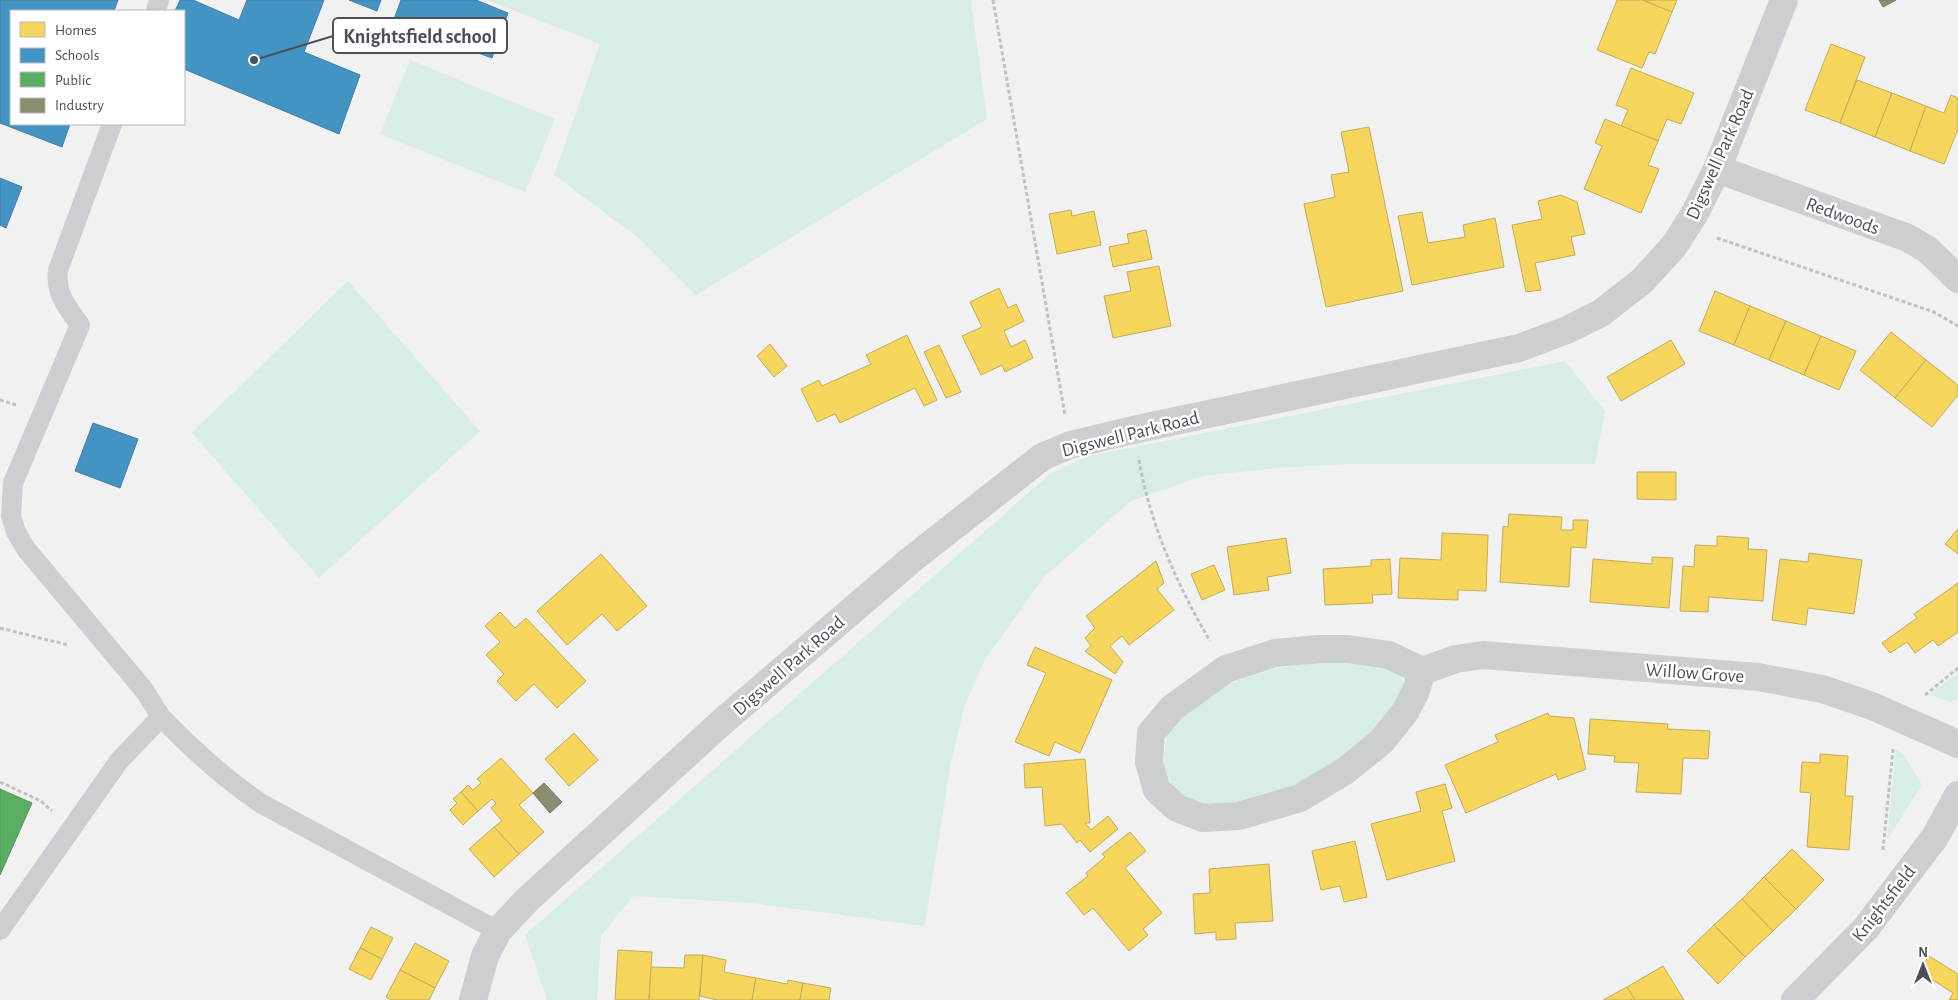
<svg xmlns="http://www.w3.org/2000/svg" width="1958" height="1000" viewBox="0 0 1958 1000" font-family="'Alegreya Sans',sans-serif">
<rect width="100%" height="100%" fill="#f1f1f1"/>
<g fill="#d8ede5">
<path d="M487,0h484l16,119 -291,176 -55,-55 -87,-65 46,-131z"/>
<path d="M410,60l145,59 -30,73 -145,-58z"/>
<path d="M348,281l132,150 -161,147 -127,-145z"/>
<path d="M1565,361l40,50 -10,53h-244l-74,4 -74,8 -72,25 -87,76 -59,83 -20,44 -15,63 -25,159 -174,-23 -118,-7 -32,40 -4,64h-50l-22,-65 525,-461 35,-17z"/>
<path d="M1345,660c17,2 41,0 54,12 21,21 -51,85 -68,95 -28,16 -57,27 -87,37 -17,6 -43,7 -59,-5 -26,-19 -27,-61 -6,-84 4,-6 13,-10 18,-13 44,-31 96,-38 148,-42z"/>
<path d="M1958,673v25l-8,4 -20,-8z"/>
<path d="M1896,749l8,6 18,30 -35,55z"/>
</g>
<g fill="#f6d55c" stroke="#c2ad5b">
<path d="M1617,0h26l29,12 -17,42 -6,-2 -7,16 -45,-18z"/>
<path d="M1643,0h34l-5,12z"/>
<path d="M1831,44l34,13 -25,66 -35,-13z"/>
<path d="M1631,68l63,25 -13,31 -14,-5 -9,22 -37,-15 7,-16 -12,-5z"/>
<path d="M1857,80l35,13 -17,44 -35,-14z"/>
<path d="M1892,93l34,13 -16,45 -35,-14z"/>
<path d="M1951,95l7,3v31l-14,35 -34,-13 16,-45 18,7z"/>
<path d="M1605,119l53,22 -10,24 11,4 -18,44 -57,-24 18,-43 -7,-3z"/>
<path d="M1369,127l34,164 -77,16 -22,-103 31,-7 -4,-22 18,-3 -8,-40z"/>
<path d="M1561,195l16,7 8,32 -14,3 4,18 -40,8 6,27 -15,2 -14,-67 30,-6 -4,-18z"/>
<path d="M1071,210l1,6 22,-5 7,34 -44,9 -8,-40z"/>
<path d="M1422,212l6,31 37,-6 -2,-12 32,-7 9,49 -92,18 -14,-69z"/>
<path d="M1146,230l6,29 -39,8 -4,-20 20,-4 -2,-9z"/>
<path d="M1159,266l12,60 -58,12 -9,-42 27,-5 -4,-19z"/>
<path d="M999,288l9,20 8,-4 8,17 -20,10 7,16 14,-7 8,18 -28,14 -3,-7 -21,10 -19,-39 20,-9 -12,-25z"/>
<path d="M1715,291l35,15 -16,39 -35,-14z"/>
<path d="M1750,306l36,15 -17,39 -35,-15z"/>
<path d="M1786,321l35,15 -17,39 -35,-15z"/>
<path d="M1891,332l35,28 -31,38 -35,-28z"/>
<path d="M907,335l30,65 -13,6 -9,-18 -75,35 -5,-9 -18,8 -16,-33 18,-9 3,6 49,-22 -5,-9z"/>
<path d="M1821,336l35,15 -17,39 -35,-15z"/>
<path d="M1671,340l14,24 -64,37 -14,-24z"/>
<path d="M770,344l17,22 -13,11 -17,-21z"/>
<path d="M939,345l22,47 -15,6 -22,-46z"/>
<path d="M1926,360l32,25v10l-26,32 -37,-29z"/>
<path d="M1637,472h39v28l-39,-1z"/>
<path d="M1509,514l53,3 -1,13h12v-10h15l-2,28 -15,-1 -2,40 -69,-5 3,-56 5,1z"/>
<path d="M1958,529v25l-13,-10z"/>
<path d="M1442,533l46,2 -2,56 -28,-1v10l-60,-2 2,-40 41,2z"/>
<path d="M1717,536l32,2 -1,11 19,1 -4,51 -54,-4 -1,15 -28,-1 3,-45 11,1 1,-22 22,1z"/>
<path d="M1286,538l5,35 -24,4 2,13 -35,5 -7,-48z"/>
<path d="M1809,553l53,7 -8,54 -46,-6 -2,17 -34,-5 8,-61 28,3z"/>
<path d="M601,554l46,52 -30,25 -15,-17 -35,31 -30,-34z"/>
<path d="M1652,557l21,1 -4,50 -79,-6 3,-43 59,5z"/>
<path d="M1390,559l2,35 -20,1 1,8 -48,2 -2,-36 48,-3v-6z"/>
<path d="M1156,561l8,22 -7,6 17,21 -45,35 -7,-9 -12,10 13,16 -8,12 -30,-23 6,-5 -6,-8 10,-10 -9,-12z"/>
<path d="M1214,565l11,25 -23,10 -11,-26z"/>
<path d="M1958,583v49l-20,14 -5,-6 -18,13 -8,-11 -17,11 -8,-10 35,-25 -3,-4z"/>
<path d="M500,612l15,16 11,-10 60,63 -29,27 -23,-24 -18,17 -19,-20 7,-7 -18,-19 14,-13 -15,-16z"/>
<path d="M1035,647l77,33 -32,73 -25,-11 -6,14 -34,-14 31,-69 -19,-8z"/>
<path d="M1548,713l1,3 25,2 12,51 -28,11 -2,-6 -90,39 -21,-48 53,-23 -3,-7z"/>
<path d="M1590,719l78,5 -1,5 43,2 -2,28 -25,-1 -2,36 -45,-2 3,-29 -25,-1 1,-6 -27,-2z"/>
<path d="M574,733l24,27 -29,26 -24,-27z"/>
<path d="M1820,754l28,2 -3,40h8l-4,54 -42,-3 4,-54 -11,-1 2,-30 18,1z"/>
<path d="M501,758l32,35 -14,12 25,27 -25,22 -25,-27 8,-6 -11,-13 5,-5 -4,-4 -14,12 -17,-19 7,-7 5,5 8,-7 -4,-4z"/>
<path d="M1085,759l5,64h-5l6,7 17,-14 10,13 -28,23 -10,-12 -3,3 -15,-19 -17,2 -3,-39 -17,1 -1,-24z"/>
<path d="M1445,784l7,24 -10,3 13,50 -68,19 -16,-56 50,-13 -5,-19z"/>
<path d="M461,792l17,19 -15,14 -13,-15 7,-7 -4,-4z"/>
<path d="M494,827l25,27 -25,23 -25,-28z"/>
<path d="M1130,832l16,19 -21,17 37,45 -19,16 5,6 -19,16 -36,-43 -9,7 -18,-22 22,-17 -2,-3 19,-16 -3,-3z"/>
<path d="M1355,841l12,56 -23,5 -4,-16 -19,4 -9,-39z"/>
<path d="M1792,849l32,31 -28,29 -32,-32z"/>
<path d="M1269,864l4,57 -38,2 1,16 -20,1v-8l-21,2 -2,-40 17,-1 -1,-24z"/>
<path d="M1764,877l32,32 -23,22 -31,-32z"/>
<path d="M1742,899l31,32 -28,26 -31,-32z"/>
<path d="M1714,925l31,32 -27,27 -31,-33z"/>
<path d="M371,927l22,11 -11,21 -22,-11z"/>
<path d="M415,943l34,18 -14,27 -35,-18z"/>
<path d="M360,948l22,11 -11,21 -22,-11z"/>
<path d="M618,950l34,2 -3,48h-34z"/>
<path d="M685,955h18l-4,45h-50l2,-33 33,1z"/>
<path d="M703,955l23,5 -2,12 32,6 -4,22h-35l-17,-4z"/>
<path d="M1929,956l29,18v26h-9l4,-7 -34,-22z"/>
<path d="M1663,966l21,34h-49l-8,-13z"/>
<path d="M400,970l35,18 -6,12h-38l-5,-3z"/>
<path d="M756,978l31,6 1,-4 15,3 -3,17h-48z"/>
<path d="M803,983l28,5 -2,12h-29z"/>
<path d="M1627,987l8,13h-32z"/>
</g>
<g fill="#4393c3" stroke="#457fa4">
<path d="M0,0h118l-4,11h-103v113h59l-8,23 -62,-24z"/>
<path d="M180,0h13l46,20 8,-20h77l-20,52 56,23 -21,59 -155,-65v-58h-9z"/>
<path d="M349,0h32l-4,11z"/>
<path d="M401,0h75l32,13 -16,45 -99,-36z"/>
<path d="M0,178l22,9 -16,41 -6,-3z"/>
<path d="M93,423l45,16 -18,49 -45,-17z"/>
</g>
<path fill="#5aae61" stroke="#55925f" d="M0,789l32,14 -32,72z"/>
<g fill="#8c8c6e" stroke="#787a68">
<path d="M1879,0h17l-13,7z"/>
<path d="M544,783l18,19 -12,11 -17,-20z"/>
</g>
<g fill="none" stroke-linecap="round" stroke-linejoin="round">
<g stroke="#bbc4c3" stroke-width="3" stroke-dasharray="4 2.5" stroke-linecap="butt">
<path d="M993,0l72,415"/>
<path d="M1717,238l217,74 24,14"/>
<path d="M0,400l16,5"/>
<path d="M1139,460c11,64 38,125 71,181"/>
<path d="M0,628l68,17"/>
<path d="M1925,695l33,-27"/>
<path d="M0,782l41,19 11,10"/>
<path d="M1883,850l10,-101"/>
</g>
<g stroke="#ccced1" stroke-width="20">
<path d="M156,11l3,-11"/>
<path d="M112,124l-54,146c-3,23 9,37 22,55l-67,158 -2,33 5,16 10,17 118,141 17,27"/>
<path d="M0,930l119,-169 42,-44c32,33 63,62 101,87l236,127"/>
</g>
<g stroke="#ccced1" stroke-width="28">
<path d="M1717,169l191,69 20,12 30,29"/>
<path d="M1422,671l-7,22 -10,19 -23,29 -37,30 -45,27 -61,18 -36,2 -26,-10 -20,-18 -8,-28 2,-29 21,-25 54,-39 49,-16 44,-4h29l41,6 33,16 34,-12 27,-4 275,22 64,12 50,17 86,38"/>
<path d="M473,1000l12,-44 13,-25 29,-31 195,-178 190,-163 130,-102 28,-12 63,-15 386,-82 48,-18 34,-17 41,-32 32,-35 21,-33 22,-44 67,-169"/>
</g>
<path stroke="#ccced1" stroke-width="28" d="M1795,1000l71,-72 69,-91 23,-42"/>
</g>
<g text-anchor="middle" stroke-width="5" stroke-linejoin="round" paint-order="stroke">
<g font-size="19" fill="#4a4f5a" stroke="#fff">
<text transform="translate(1719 154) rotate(-66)" y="7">Digswell Park Road</text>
<text transform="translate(1843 215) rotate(20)" y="7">Redwoods</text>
<text transform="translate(1130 433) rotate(-14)" y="7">Digswell Park Road</text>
<text transform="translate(788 665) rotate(-41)" y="7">Digswell Park Road</text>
<text transform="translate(1695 672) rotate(4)" y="7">Willow Grove</text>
<text transform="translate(1883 903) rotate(-52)" y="7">Knightsfield</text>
</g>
</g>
<path fill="none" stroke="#4a4f5a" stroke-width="2" d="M254 60L333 36"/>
<circle fill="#4a4f5a" stroke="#fff" stroke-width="2" cx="254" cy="60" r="5"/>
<rect fill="#fff" stroke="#4a4f5a" stroke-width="2" x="333" y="18" width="174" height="35" rx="5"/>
<g font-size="20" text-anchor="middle" font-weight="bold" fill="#4a4f5a">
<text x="420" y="43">Knightsfield school</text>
</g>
<rect x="10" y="10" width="175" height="115" fill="#ffffff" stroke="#b7b9bd"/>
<rect x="20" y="22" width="25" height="15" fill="#f6d55c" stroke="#b7b9bd"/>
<text x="55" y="35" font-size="15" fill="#4a4f5a">Homes</text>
<rect x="20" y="48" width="25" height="15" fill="#4393c3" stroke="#b7b9bd"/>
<text x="55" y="60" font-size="15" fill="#4a4f5a">Schools</text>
<rect x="20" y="72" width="25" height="15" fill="#5aae61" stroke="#b7b9bd"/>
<text x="55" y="85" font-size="15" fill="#4a4f5a">Public</text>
<rect x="20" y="98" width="25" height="15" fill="#8c8c6e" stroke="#b7b9bd"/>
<text x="55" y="110" font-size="15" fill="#4a4f5a">Industry</text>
<g transform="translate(1923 965)" stroke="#ffffff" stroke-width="4" paint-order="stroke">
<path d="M0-4L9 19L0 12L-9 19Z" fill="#4a4f5a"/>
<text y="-8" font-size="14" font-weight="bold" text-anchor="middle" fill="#4a4f5a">N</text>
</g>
</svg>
